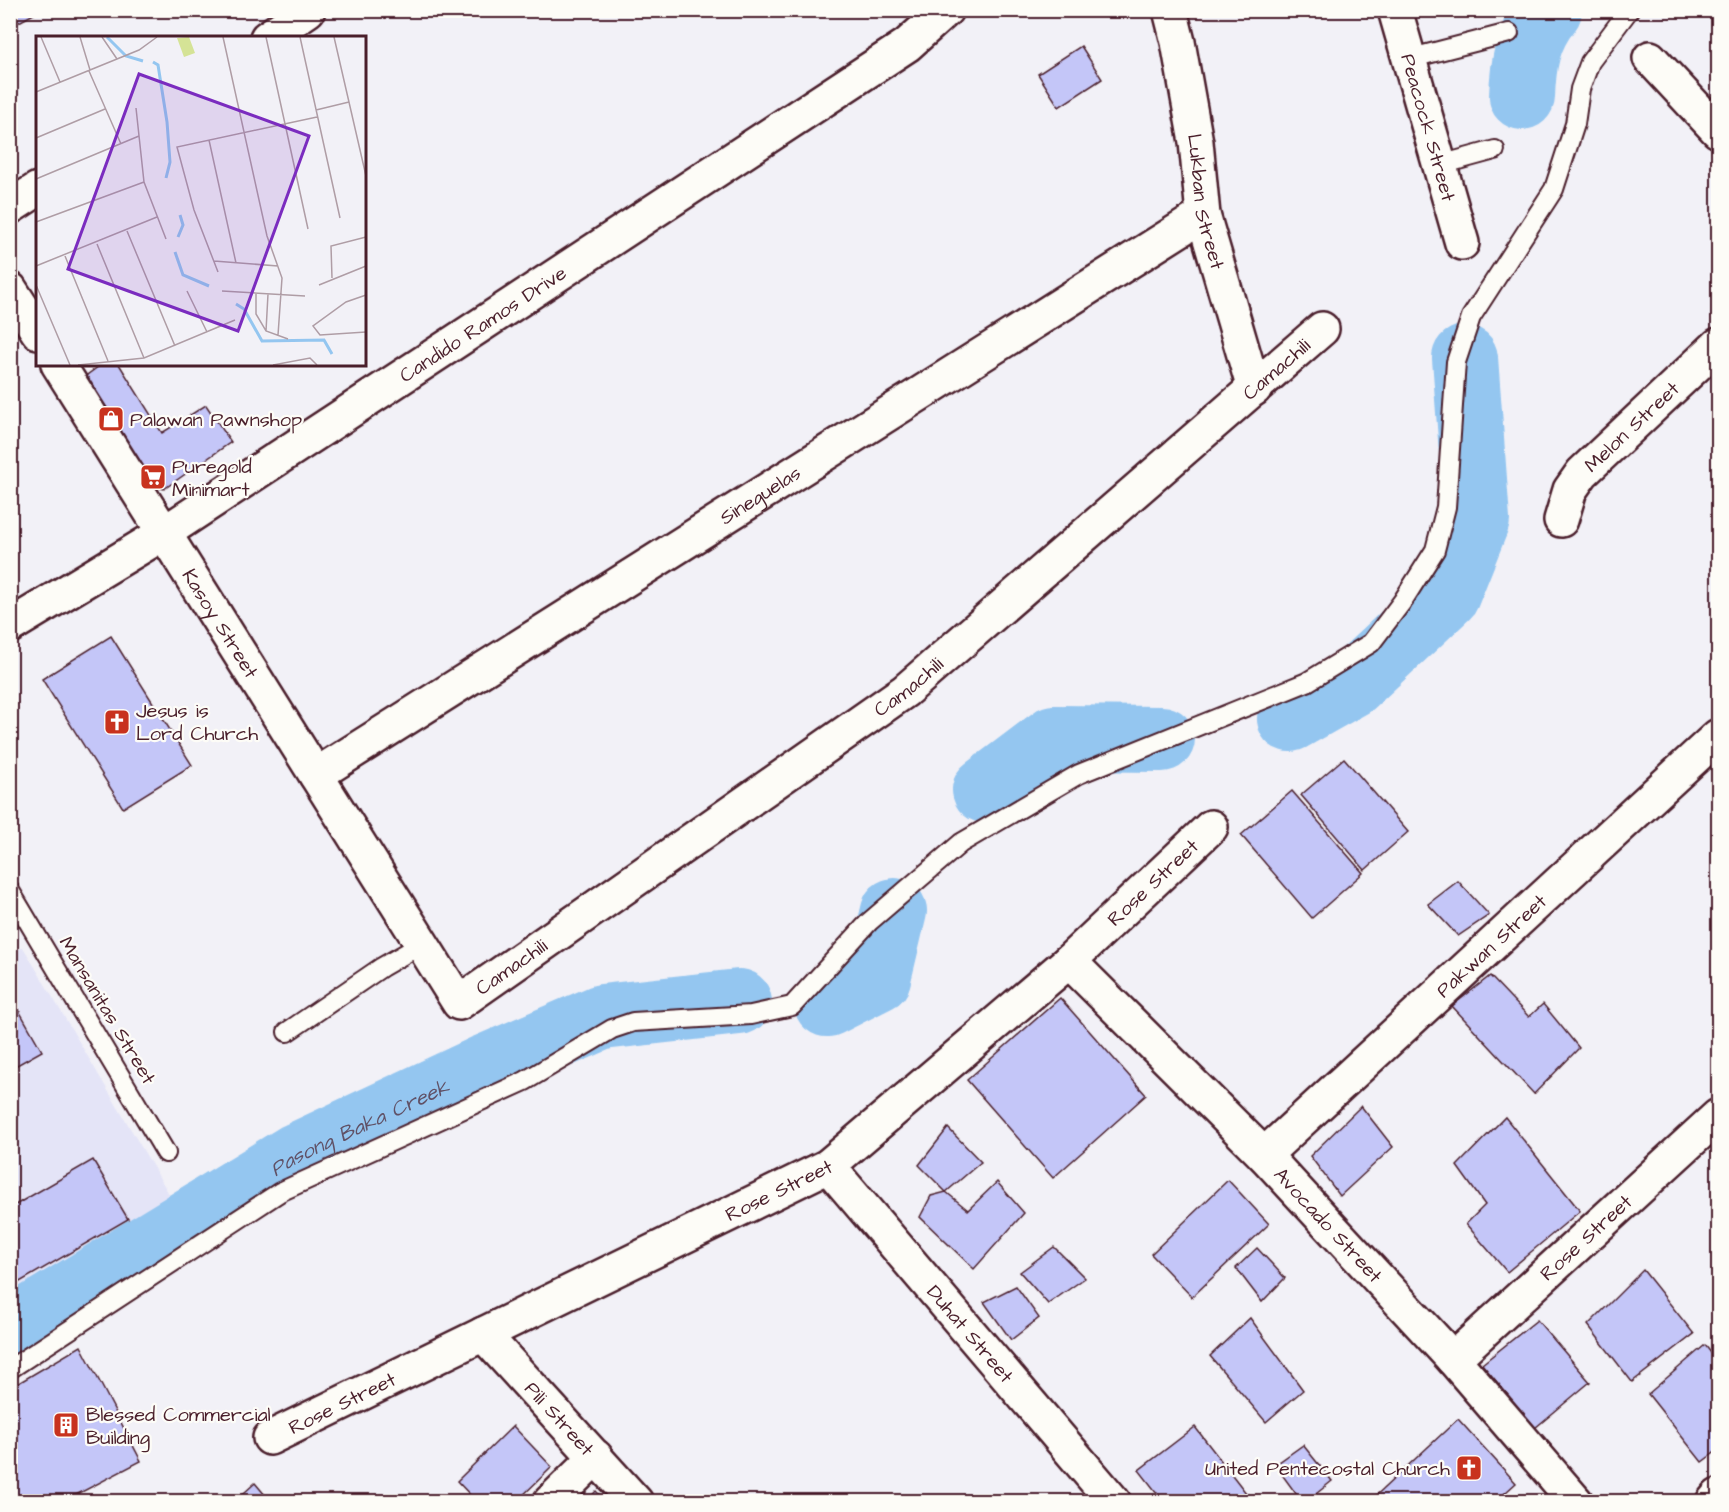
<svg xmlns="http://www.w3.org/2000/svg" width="1729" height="1512" viewBox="0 0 1729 1512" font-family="'Architects Daughter',sans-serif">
<rect width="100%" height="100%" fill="#f2f1f7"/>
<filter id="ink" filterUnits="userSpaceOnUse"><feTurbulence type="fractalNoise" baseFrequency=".0167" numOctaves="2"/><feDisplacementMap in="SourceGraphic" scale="12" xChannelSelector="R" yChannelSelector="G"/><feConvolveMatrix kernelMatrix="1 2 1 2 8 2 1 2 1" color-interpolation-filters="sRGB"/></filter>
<g filter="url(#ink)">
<path fill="#e4e4f7" d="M23,947l155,262 -167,100 -1,-354z"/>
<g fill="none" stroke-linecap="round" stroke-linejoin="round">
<g stroke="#94c6f0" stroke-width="66">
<path d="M1522,97c1,-33 5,-60 27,-87"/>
<path d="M1290,719l62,-35 95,-89 30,-75 -12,-162"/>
<path d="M985,790l69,-52 108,1"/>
<path d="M827,1004l51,-26 16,-67"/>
<path id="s1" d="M10,1331l286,-175 190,-89 116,-50 137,-15"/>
</g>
</g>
<g fill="#c4c6f8" stroke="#4a1f2b" stroke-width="1.5">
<path d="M10,10h31l-31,17z"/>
<path d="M1081,46l21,33 -43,28 -21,-33z"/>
<path d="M102,364h17l43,69 44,-28 25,37 -67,47 -23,-7 -65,-99z"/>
<path d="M111,636l81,129 -69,43 -81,-129z"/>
<path d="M1344,758l64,74 -43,38 -64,-75z"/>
<path d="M1292,791l71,82 -51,45 -71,-83z"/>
<path d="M1458,881l31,34 -31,21 -30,-32z"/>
<path d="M1490,976l39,41 14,-13 36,44 -45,46 -82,-88z"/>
<path d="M12,998l30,53 -32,18v-70z"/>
<path d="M1060,998l86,97 -93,83 -86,-98z"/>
<path d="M1361,1106l32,41 -53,49 -30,-40z"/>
<path d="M1505,1117l75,94 -73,61 -41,-48 19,-19 -28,-39z"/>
<path d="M948,1128l33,34 -35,30 -27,-27z"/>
<path d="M93,1160l35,59 -110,64 -8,-13v-62z"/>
<path d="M1228,1180l41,44 -77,73 -41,-43z"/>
<path d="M997,1182l27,31 -50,56 -54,-52 11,-21 15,-4 22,18z"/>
<path d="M1054,1247l31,31 -37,26 -28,-32z"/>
<path d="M1257,1248l28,30 -23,24 -26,-34z"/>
<path d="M1643,1270l51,64 -62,48 -44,-57z"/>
<path d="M1016,1286l23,32 -28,22 -27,-38z"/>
<path d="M1250,1318l53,72 -37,32 -56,-66z"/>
<path d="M1537,1320l53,62 -55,46 -53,-64z"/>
<path d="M1705,1345l13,17v88l-16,12 -54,-68z"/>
<path d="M81,1346l60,115 -71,37 -2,4h-58v-114z"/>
<path d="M1458,1419l58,64 -21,19h-126z"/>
<path d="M513,1426l39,41 -36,35h-39l-20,-21z"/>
<path d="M1195,1427l58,75h-89l-25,-32z"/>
<path d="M1303,1445l29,36 -26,21h-4l-27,-37z"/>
<path d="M255,1483l16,19h-37z"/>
<path d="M596,1491l10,11h-20z"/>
</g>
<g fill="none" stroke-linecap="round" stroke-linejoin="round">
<defs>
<g id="lane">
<path d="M1408,59l101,-26"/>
<path d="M1440,165l55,-15"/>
<path d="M10,891l156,262"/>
<path d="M287,1032l95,-65 40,-23"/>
<path d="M10,1369l270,-177 245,-111 87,-52 21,-7 118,-7 41,-9 77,-84 92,-79 118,-69 228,-92 64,-39 31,-41 33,-52 11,-43 10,-145 15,-45 83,-128 21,-65 5,-35 10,-27 39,-52"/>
</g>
<g id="street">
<path id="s2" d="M1170,10l8,32 18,100 7,73 51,174"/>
<path id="s3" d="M1395,10l67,233"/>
<path d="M267,38l41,-28"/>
<path d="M1650,58l68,73"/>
<path d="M10,207l28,-18"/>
<path d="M10,289l28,43"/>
<path id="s4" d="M58,364l401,639 446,-312 417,-362"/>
<path id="s5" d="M1561,520l9,-30 12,-17 136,-128"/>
<path id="s6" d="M10,626l154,-93 743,-488 39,-35"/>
<path id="s7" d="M316,775l887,-560"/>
<path id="s8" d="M1069,961l195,194 189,204 123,143"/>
<path id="s9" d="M1264,1155l454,-419"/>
<path id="s10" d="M828,1166l286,336"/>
<path id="s11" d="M483,1334l153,168"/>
<path id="s12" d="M1453,1359l265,-243"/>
<path id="s13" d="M270,1438l558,-272 241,-205 142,-134"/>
<path d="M550,1502l46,-45"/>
<path d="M1713,1502l5,-6"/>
</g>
</defs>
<use href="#lane" stroke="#4a1f2b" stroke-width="22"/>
<use href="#street" stroke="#4a1f2b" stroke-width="38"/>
<use href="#lane" stroke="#fdfcf7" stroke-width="18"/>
<use href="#street" stroke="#fdfcf7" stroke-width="33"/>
</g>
</g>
<defs>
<symbol id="shop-square" viewBox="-11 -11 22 22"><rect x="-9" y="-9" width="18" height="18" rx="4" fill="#c8321e" stroke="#fdfcf7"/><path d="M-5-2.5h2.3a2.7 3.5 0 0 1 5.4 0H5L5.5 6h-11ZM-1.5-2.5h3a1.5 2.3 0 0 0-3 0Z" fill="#fff"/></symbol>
<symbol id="supermarket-square" viewBox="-11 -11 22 22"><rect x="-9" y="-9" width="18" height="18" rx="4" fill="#c8321e" stroke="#fdfcf7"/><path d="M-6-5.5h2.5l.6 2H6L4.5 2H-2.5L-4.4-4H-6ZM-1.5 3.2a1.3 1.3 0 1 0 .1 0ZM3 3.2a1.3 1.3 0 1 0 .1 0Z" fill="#fff"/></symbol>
<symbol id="church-square" viewBox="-11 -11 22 22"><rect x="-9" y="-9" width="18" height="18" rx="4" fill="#c8321e" stroke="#fdfcf7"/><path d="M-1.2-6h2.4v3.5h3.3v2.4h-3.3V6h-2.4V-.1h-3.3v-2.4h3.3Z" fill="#fff"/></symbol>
<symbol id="building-square" viewBox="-11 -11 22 22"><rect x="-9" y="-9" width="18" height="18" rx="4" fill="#c8321e" stroke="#fdfcf7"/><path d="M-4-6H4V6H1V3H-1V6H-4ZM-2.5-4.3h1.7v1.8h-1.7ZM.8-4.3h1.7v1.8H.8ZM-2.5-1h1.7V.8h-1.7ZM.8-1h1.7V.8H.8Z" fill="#fff"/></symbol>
</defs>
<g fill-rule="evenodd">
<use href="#shop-square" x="96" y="404" width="30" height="30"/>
<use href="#supermarket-square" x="138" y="462" width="30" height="30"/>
<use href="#church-square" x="102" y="707" width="30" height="30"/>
<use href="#building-square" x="51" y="1410" width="30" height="30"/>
<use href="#church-square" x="1454" y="1453" width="30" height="30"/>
</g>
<g text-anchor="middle" stroke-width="4.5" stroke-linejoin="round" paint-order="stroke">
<g font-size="20" fill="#4a1f2b" stroke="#fdfcf7">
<text dy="7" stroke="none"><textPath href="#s3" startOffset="122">Peacock Street</textPath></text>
<text dy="7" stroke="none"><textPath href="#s2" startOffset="195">Lukban Street</textPath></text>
<text dy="7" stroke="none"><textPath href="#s6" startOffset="561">Candido Ramos Drive</textPath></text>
<text dy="7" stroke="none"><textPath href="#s4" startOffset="1790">Camachili</textPath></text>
<text dy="7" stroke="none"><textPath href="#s5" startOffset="120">Melon Street</textPath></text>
<text dy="7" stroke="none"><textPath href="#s7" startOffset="525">Sineguelas</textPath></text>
<text dy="7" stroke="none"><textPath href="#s4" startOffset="306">Kasoy Street</textPath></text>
<text dy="7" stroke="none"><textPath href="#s4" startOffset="1304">Camachili</textPath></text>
<text dy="7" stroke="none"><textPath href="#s13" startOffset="1052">Rose Street</textPath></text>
<text dy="7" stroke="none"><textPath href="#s9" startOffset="309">Pakwan Street</textPath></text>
<text dy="7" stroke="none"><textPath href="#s4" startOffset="818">Camachili</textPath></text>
<text transform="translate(108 1010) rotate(59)" y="7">Mansanitas Street</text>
<text dy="7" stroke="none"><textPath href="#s13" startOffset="566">Rose Street</textPath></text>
<text dy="7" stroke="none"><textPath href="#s8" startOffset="370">Avocado Street</textPath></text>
<text dy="7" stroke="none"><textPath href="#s12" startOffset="180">Rose Street</textPath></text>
<text dy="7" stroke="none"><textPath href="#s10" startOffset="220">Duhat Street</textPath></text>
<text dy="7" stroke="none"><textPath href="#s13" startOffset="80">Rose Street</textPath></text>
<text dy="7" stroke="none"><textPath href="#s11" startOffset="114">Pili Street</textPath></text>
</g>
<g font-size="20" fill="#4a1f2b" stroke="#fdfcf7" text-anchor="start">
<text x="130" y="426">Palawan Pawnshop</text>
<text x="172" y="473">Puregold<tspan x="172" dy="23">Minimart</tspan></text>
<text x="136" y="717">Jesus is<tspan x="136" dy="23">Lord Church</tspan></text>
<text x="86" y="1421">Blessed Commercial<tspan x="86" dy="23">Building</tspan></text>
<text x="1450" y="1475" text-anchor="end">United Pentecostal Church</text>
</g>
<g font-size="21" font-style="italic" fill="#605166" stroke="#fdfcf7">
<text dy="7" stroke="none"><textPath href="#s1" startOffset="405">Pasong Baka Creek</textPath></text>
</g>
</g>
<g transform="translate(36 36)">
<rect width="330" height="330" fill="#f2f1f7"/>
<path d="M153,1l6,16 -11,4 -7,-19z" fill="#d5e396"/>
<path fill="none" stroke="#94c6f0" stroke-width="3" d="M71,1l19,19 17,5M117,26l5,3 9,57 3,40 -4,16M142,201l5,-12 -3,-10M139,216l8,23 26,11M200,268l8,5 18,32 62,-1 8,14"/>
<path fill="none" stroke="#af9da5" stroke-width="1.5" d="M5,1l19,45M44,1l10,33M66,1l15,22M187,1l44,199 15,42 -4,57M230,1l42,192M264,1l40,181M298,1l32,139M53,35l32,73M0,56l103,-42 18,-13M100,72l8,74 22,57M280,74l33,-8M0,102l69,-29M173,104l27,123M0,143l103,-43M0,186l108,-40M91,195l48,115M61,208l47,114M29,220l43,105M178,225l64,5M0,230l121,-49M182,236l-24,-62 -17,-63 140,-30M296,242l-1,-32 35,-9M0,249l34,80M283,249l47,-19M151,255l20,41M186,255l83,5M220,257v21l10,17 22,8M330,259l-20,7 -33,24 7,9 46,-3M230,295l2,-37M42,329l66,-7 91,-38M237,329l37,-7 7,7"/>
<path fill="#7b2cbf" fill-opacity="0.15" stroke="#7b2cbf" stroke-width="3" d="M103,38l170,62 -71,195 -170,-62z"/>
<rect width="330" height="330" fill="none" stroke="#4a1f2b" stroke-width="3"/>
</g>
<rect width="1729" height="1512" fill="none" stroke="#fdfcf7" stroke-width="36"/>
<rect x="18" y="18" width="1693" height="1476" fill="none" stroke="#4a1f2b" stroke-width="2" filter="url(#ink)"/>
</svg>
